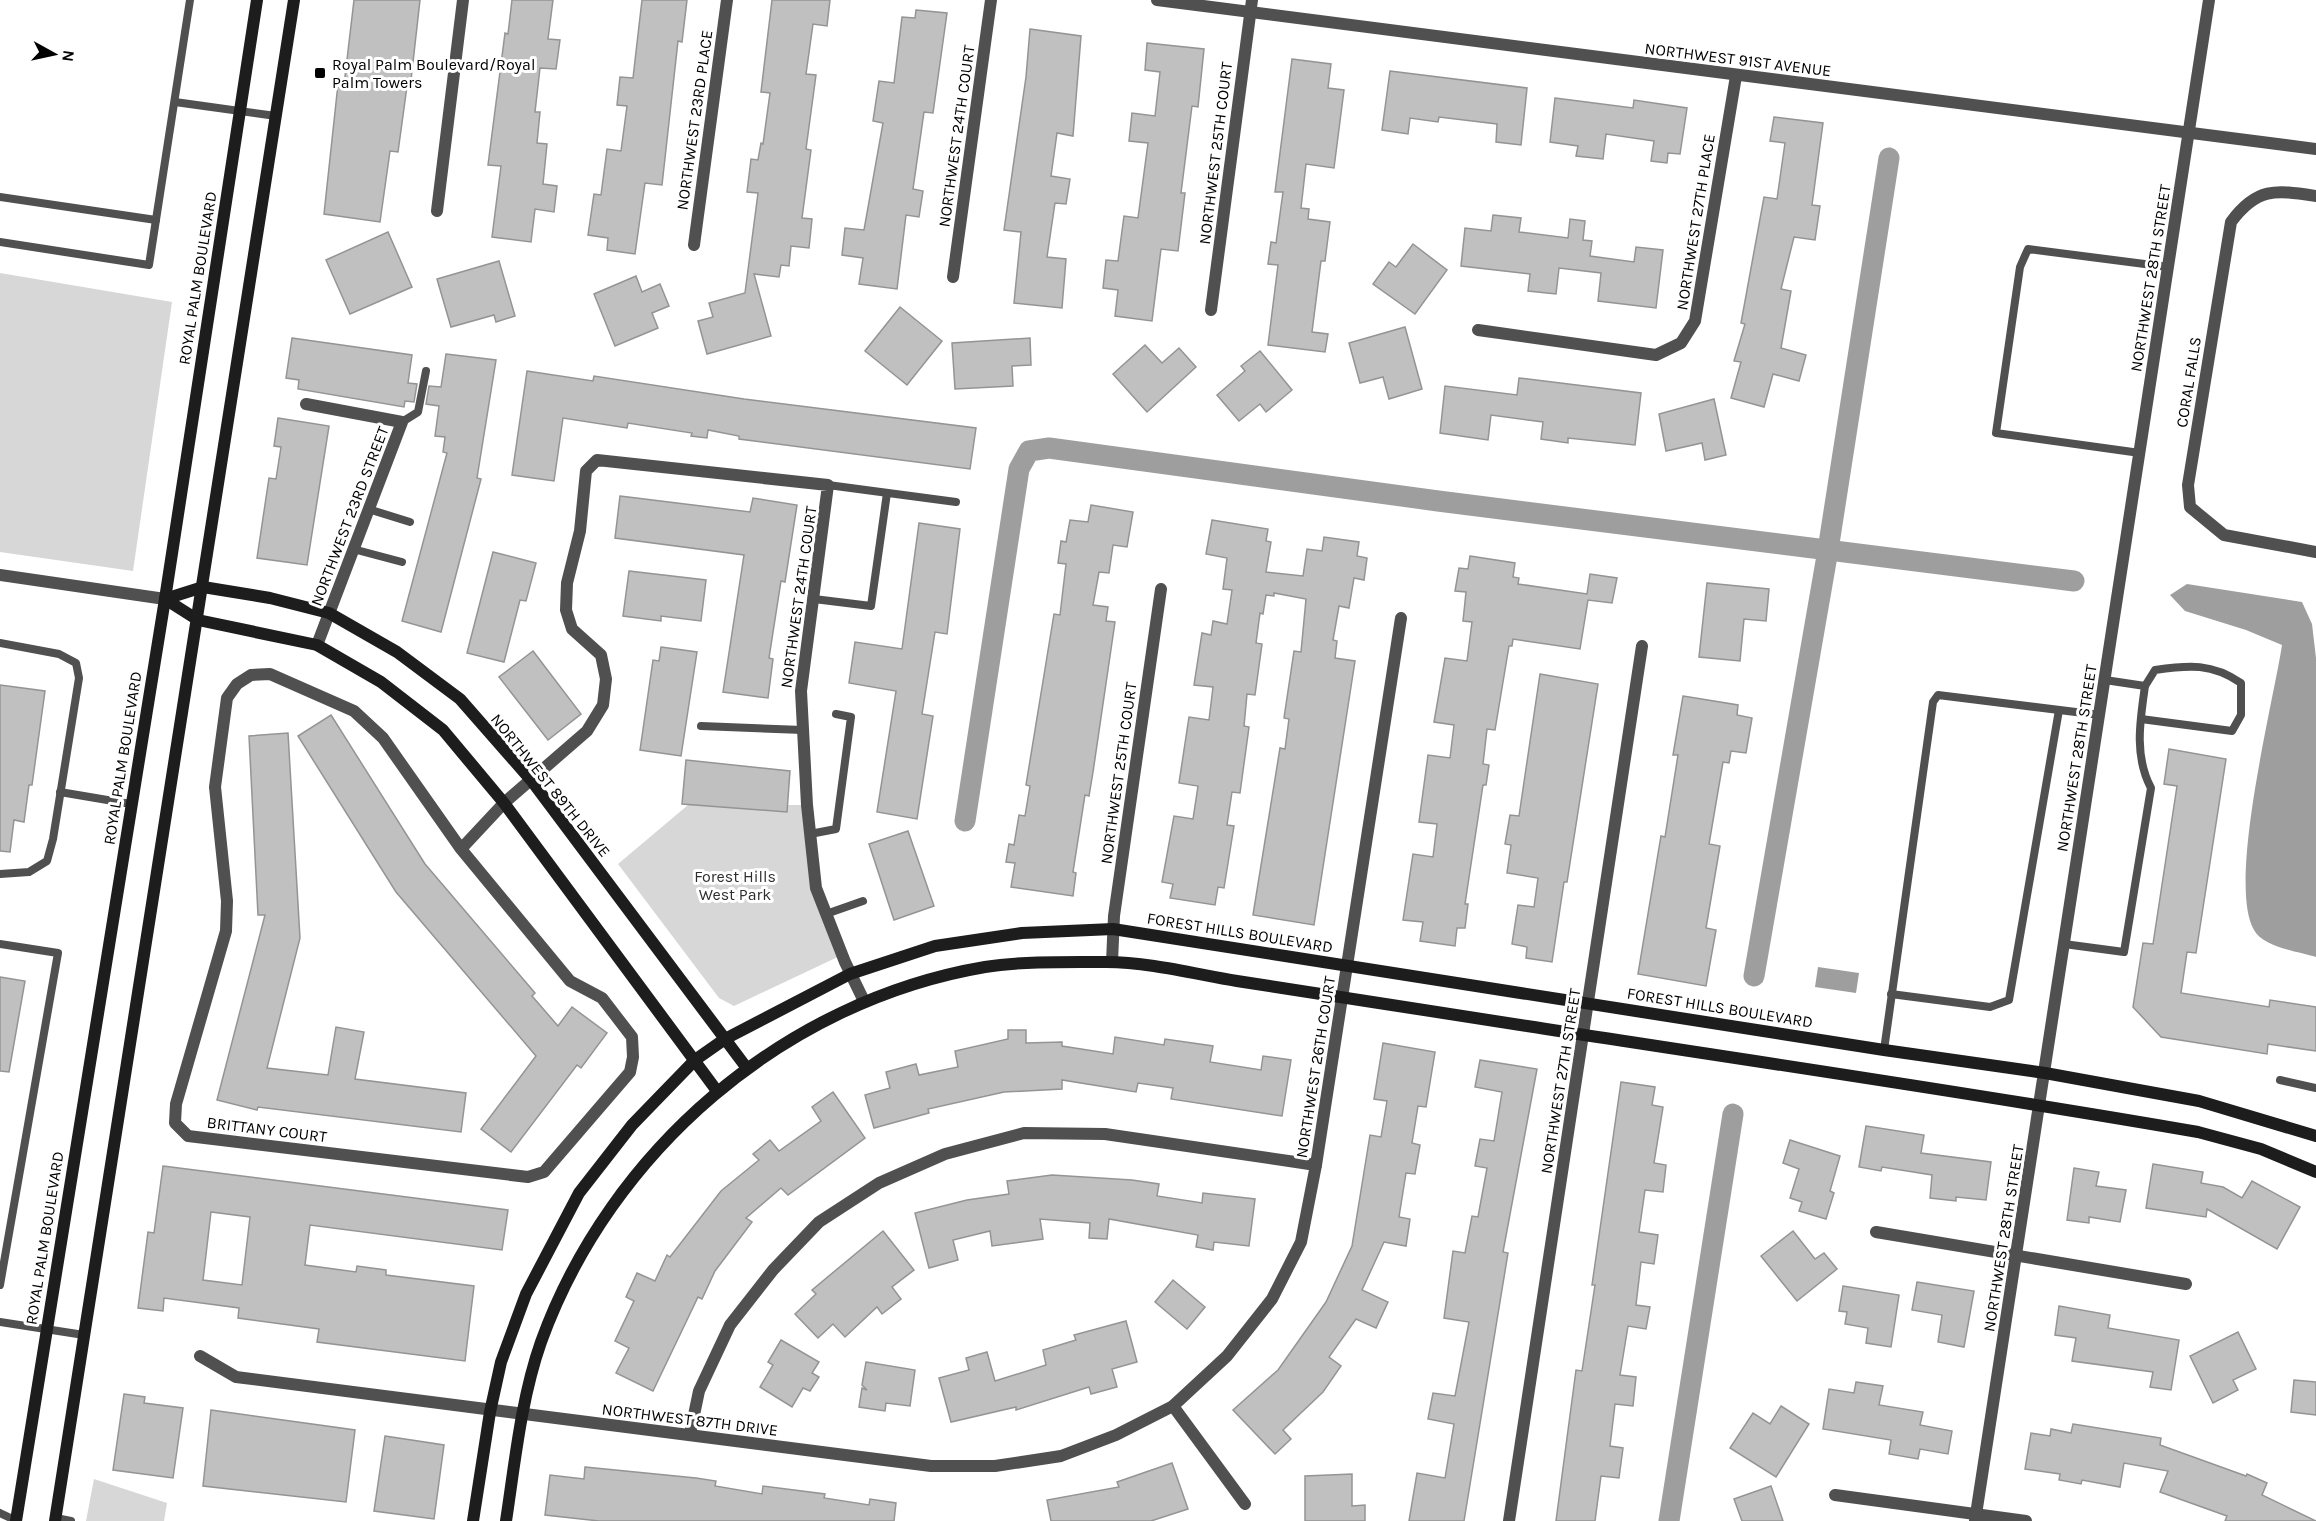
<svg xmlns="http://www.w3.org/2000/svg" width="2316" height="1521" viewBox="0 0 2316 1521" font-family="Karla,sans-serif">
<rect width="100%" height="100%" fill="#fff"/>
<g fill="#d7d7d7">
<path d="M0,273l172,29 -39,269 -133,-19z"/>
<path d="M688,805h119l9,83 26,67 -108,51 -15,-8 -101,-134z"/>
<path d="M94,1479l73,24 -3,18h-78z"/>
</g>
<g fill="#9e9e9e">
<path d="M2187,584l115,18 10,22 4,34v299c-18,-6 -52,-9 -62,-27 -27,-46 19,-226 28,-285l-36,-15 -61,-19 -15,-16z"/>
<path d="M1818,967l41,6 -3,20 -41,-6z"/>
</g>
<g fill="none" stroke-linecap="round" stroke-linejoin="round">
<g stroke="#9e9e9e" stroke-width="21">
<path d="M965,821l54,-352 10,-18 20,-3 389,53 636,80"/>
<path d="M1754,976l74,-426 61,-392"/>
<path d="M1669,1521l64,-407"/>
</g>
</g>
<g fill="#c0c0c0" stroke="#949494" stroke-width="1.5" fill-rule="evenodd">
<path d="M354,0h66l-9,80 -3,-1 -10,73 -8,-1 -10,71 -56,-8 14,-130 6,1z"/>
<path d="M512,0h41l-5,39 12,1 -4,29 -16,-1 -5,44h5l-3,31 10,1 -4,40 14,2 -3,26 -19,-3 -4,33 -39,-5 9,-71 -13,-1 17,-132 3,1z"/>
<path d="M642,0h45l-5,42 -4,-1 -16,144 -17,-2 -10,71 -28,-4 1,-12 -20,-3 6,-41 7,1 6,-46 14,2 6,-45 -10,-1 3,-28 13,1z"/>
<path d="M772,0h58l-3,26 -14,-2 -7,50 10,1 -10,74 5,1 -9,68 10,1 -3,29 -18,-2 -2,20 -8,-1 -2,12 -25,-3 17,62 -64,18 -9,-33 15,-4 -4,-14 36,-10 13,-100 -11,-1 4,-33 7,1 3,-17 2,1 7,-51 -9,-1z"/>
<path d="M916,10l31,3 -14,100 -9,-1 -11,77 10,2 -4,26 -13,-2 -9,74 -38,-5 4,-26 -21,-3 3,-27 19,2 19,-107 -10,-2 6,-40 15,2 8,-66 13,1z"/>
<path d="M1030,29l51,7 -8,100 -16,-3 -6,43 19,3 -4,25 -11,-1 -8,54 19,2 -4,49 -48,-5 7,-71 -17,-2 22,-153z"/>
<path d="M1147,43l57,6 -6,58 -6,-1 -11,87h4l-7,58 -17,-2 -9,72 -37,-5 3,-26 -15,-2 3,-28 12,1 6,-45 14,2 10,-75 -19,-2 3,-28 23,3 5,-44 -15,-2z"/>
<path d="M1292,59l39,5 -3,24 16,2 -10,78 -28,-4 -5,44 8,1 -1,10 22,3 -5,39h-4l-9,71 16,2 -3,18 -57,-7 10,-80 -10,-1 3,-22 5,1 7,-51h-8z"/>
<path d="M1390,71l137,17 -6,57 -25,-3 1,-18 -58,-7 -1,5 -28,-4 -2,16 -26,-4z"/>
<path d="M1555,98l78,10 1,-8 53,8 -7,46 -12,-1 -1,10 -16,-2 3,-20 -48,-7 -3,25 -27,-3 2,-10 -28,-4z"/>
<path d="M1774,117l49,6 -11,82 8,1 -5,34 -21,-3 -13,52 10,2 -10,57 25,7 -7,26 -26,-7 -9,33 -33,-9 10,-36 -7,-1 11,-37 -4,-1 23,-126 13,2 8,-56 -15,-2z"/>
<path d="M1493,215l28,3 -2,14 49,6 2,-19 15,2 -2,19 9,1 -2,15 44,6 2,-15 27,3 -7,58 -58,-7 3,-28 -42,-5 -3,26 -28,-3 2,-17 -69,-8 4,-38 26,3z"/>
<path d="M388,232l24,55 -62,27 -24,-54z"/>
<path d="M1413,244l34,26 -32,44 -42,-30 16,-22 7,5z"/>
<path d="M499,261l16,55 -19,6 -2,-7 -43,12 -14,-48z"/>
<path d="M636,276l6,16 18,-8 9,22 -17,7 6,15 -43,18 -21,-52z"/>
<path d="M900,307l42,34 -35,44 -42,-34z"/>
<path d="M1405,327l17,62 -33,10 -6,-22 -23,6 -11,-40z"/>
<path d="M292,338l120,17 -4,28 9,1 -3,18 -9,-1 -1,6 -106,-18 1,-9 -13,-2z"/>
<path d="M1030,338l1,27 -19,1 1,20 -58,3 -3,-46z"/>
<path d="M1145,345l17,18 17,-15 17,19 -49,45 -34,-38z"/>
<path d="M1260,351l32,39 -26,22 -6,-8 -21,17 -22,-26 28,-24 -4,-5z"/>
<path d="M446,354l50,6 -19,118 4,1 -40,153 -39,-11 45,-168 -4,-1 2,-15 -10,-1 4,-30 -13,-2 3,-18 12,1z"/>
<path d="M527,371l66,10 1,-5 150,23 232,29 -6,41 -231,-30v-3l-31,-6 -1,8 -16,-2 1,-3 -64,-10 -1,5 -64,-10 -9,63 -42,-6z"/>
<path d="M1519,378l122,15 -6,52 -67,-7v5l-27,-4 2,-17 -52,-7 -3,25 -48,-7 5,-47 72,9z"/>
<path d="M1714,399l12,56 -21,5 -3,-17 -36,8 -7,-37z"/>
<path d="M278,418l51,8 -22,139 -50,-7 12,-80 7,1 5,-32 -7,-1z"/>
<path d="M620,496l130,16 3,-14 44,7 -12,77 -4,-1 -12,77 4,1 -5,39 -45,-6 21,-137 -129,-17z"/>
<path d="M1091,505l42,7 -6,35 -14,-2 -4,28 -10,-1 -6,33 15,2 -2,14 9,1 -22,150 -4,24 -4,-1 -12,77 3,1 -3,23 -62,-9 4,-24 -9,-1 3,-18 5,1 5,-30 6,1 5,-30 -4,-1 28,-171 6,1 6,-51 -8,-1 3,-22 5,1 4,-22 18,2z"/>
<path d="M1212,520l56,9 -2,12 5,1 -5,30 37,4 4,-27 15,2 2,-14 35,5 -2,14 10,2 -3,22 -10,-2 -5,30 -10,-2 -6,34 4,1 -2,17 20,3 -41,264 -61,-10 27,-167 5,1 4,-30 -5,-1 10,-67 7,1 5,-53 -32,-6v3l-8,-1 -3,19 -3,-1 -4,30 6,1 -7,51 -8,-1 -3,32 5,1 -9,66 -8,-1 -5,33 7,1 -10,62 -6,-1 -3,18 -45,-7 3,-14 -11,-2 12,-66 19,3 5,-33 -19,-3 10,-66 20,3 4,-33 -19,-2 8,-52 9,2 2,-14 14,3 5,-34 -9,-1 4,-31 -21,-4z"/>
<path d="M919,523l41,6 -13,105 -12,-2 -13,82 11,2 -16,103 -40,-7 19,-121 -47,-8 6,-41 47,7z"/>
<path d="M493,552l43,11 -10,38 -6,-1 -16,62 -37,-9z"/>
<path d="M1470,556l45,7 -2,14 6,1 -1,6 69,10 3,-20 27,4 -5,25 -24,-3 -8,49 -67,-10 -1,7h-3l-14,84 -8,-1 -4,35 6,1 -3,20h-3l-18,119h3l-3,24h-8l-2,18 -35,-5 3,-19 -20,-2 10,-66 20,3 4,-33 -18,-2 9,-67 22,3 4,-33 -20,-3 11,-64 22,3 5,-39 -9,-1 3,-29 -11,-1 4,-23 9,1z"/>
<path d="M629,571l77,9 -5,41 -40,-5v5l-38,-5z"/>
<path d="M1707,583l62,6 -3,32 -22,-2 -4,42 -41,-4z"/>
<path d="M661,647l36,5 -16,104 -41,-6 13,-90 6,1z"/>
<path d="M533,651l48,63 -33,26 -49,-63z"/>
<path d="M1540,674l58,10 -31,198h-3l-12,80 -26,-4 1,-11 -15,-3 6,-39 16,2 4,-29 -31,-5 4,-28 -6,-1 5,-29 9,1z"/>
<path d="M0,685l45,6 -13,94h-3l-5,37 -10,-2 -4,32 -10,-1z"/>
<path d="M1683,696l55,9 -1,10 15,3 -6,35 -15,-2 -2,12 -6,-1 -14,82 11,2 -14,82 10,2 -10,56 -68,-12 23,-138 4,1 13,-82h-5z"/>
<path d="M331,715l94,149 110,129 -3,3 26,30 14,-19 35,26 -26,35 -4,-3 -66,87 -30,-23 55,-73 -140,-164 -98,-156z"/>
<path d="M288,733l12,205 -33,130 61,7 8,-48 28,5 -9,47 111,14 -5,39 -203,-25 -1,3 -40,-10 48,-185h-7l-9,-179z"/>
<path d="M2169,749l57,10 -30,194 -9,-1 -6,41 88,14 1,-7 46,7v44l-48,-7 -1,10 -106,-17 -28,-30 10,-64 10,1 24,-158 -13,-2z"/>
<path d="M686,760l104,11 -3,41 -105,-8z"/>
<path d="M908,831l26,75 -40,14 -25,-76z"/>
<path d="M0,977l25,4 -16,91 -9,-1z"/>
<path d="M1008,1030h18v13l36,-1v4l51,8 2,-17 49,8 1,-6 48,7 -3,16 51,8 2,-14 28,4 -9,56 -111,-17 2,-11 -35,-5 -2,9 -74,-12v9l-58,3 -76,17 1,4 -55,15 -9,-33 25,-7 -4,-16 30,-8 3,11 39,-8 -3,-16 53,-12z"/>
<path d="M1383,1043l52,9 -9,55 -8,-1 -6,37 8,2 -5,29 -9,-1 -7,44 11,2 -4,27 -22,-4 -22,48 26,12 -12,26 -20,-9 -27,38 12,9 -18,26 -40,38 8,9 -16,15 -42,-44 45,-40 48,-68 26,-56 18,-111 11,2 6,-36 -13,-2z"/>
<path d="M1480,1060l57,9 -34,183 5,1 -44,268h-55l8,-48 28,5 9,-54 -26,-5 5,-26 22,3 14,-74 -25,-4 9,-67 12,2 7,-37 6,1 9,-49 -12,-2 5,-27 14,2 8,-49 -27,-5z"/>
<path d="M1621,1082l34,5 -3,18 11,2 -9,56 12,2 -3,27 -18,-2 -6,42 19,3 -4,29 -13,-2 -5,43 14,2 -4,22 -18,-3 -8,49 16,2 -3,29 -18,-2 -5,42 13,2 -4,30 -18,-2 -6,45h-39l20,-151 6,1 13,-86h-3z"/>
<path d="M833,1092l32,46 -77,57 -7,-7 -35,30 6,4 -37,49 -13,28 -4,-2 -45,94 -37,-18 13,-25 -14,-7 19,-40 -8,-4 11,-24 18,8 12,-26 3,2 51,-66 38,-31 -6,-6 17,-14 9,11 42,-30 -9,-14z"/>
<path d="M1866,1126l58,9 -3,18 70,9 -5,38 -30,-3v4l-26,-3 2,-23 -50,-8 -1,4 -22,-4z"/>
<path d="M1790,1140l50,16 -10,35 4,2 -8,26 -27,-8 3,-9 -12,-4 9,-29 -16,-6z"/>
<path d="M2153,1164l50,8 -2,11 22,4 19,11 10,-17 48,26 -23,42 -70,-40 -1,8 -60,-9z"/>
<path d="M163,1166l345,44 -6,40 -192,-25 -5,40 51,7 1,-6 29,4v5l88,11 -9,75 -148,-19 2,-13 -81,-11 1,-10 -75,-10 -1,13 -25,-3 10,-76 6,1zM211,1212l39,5 -8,68 -39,-5z"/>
<path d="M2074,1168l25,4 -3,14 30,4 -6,32 -31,-5v6l-22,-3z"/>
<path d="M1052,1175l80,5 27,4 -2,12 45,7 1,-10 52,6 -6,47 -35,-4 -1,8 -17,-3 2,-12 -89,-16 -2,20 -18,-1 1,-15 -50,-4 3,20 -51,7 -2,-15 -37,9 5,20 -29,8 -14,-55 52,-13 42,-6 -2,-13z"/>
<path d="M883,1231l31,39 -22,17 9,12 -19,15 -5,-7 -32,30 -12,-13 -15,14 -23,-24 21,-20 -4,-4z"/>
<path d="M1793,1231l22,28 9,-6 13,16 -40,32 -36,-45z"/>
<path d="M1173,1280l32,27 -18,22 -32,-27z"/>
<path d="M1917,1282l57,9 -10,56 -26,-5 4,-27 -30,-5z"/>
<path d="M1843,1286l56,9 -8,52 -25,-4 2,-15 -23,-4 2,-12 -8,-1z"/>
<path d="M2059,1306l51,9 -2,13 71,12 -8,50 -21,-3 3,-15 -81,-11 4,-23 -21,-3z"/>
<path d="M1126,1321l11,41 -25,7 5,18 -26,7 -2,-7 -73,23v-3l-65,15 -12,-44 30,-8 -3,-12 21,-6 8,29 51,-16 -3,-15 33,-10 -2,-5z"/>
<path d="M2238,1332l18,37 -23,11 5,10 -25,13 -23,-47z"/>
<path d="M781,1340l38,22 -7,11 7,4 -9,14 -7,-3 -11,19 -32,-20 13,-22 -5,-3z"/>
<path d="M866,1362l49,8 -5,36 -24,-3 -1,8 -26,-4 3,-19 5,2 -5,-5z"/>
<path d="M2294,1380l22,2v33l-25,-3z"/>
<path d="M1856,1382l27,4 -4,19 44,7 -3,13 32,6 -4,23 -28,-5 -2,10 -29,-5 2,-14 -68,-11 6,-40 25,4z"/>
<path d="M124,1394l21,3 -1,6 39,5 -10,70 -60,-8z"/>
<path d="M1781,1406l28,18 -33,53 -46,-29 23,-35 17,11z"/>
<path d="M211,1410l144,20 -9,72 -143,-16z"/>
<path d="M2073,1424l88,14 -1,7 86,31 1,-2 20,9 -5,12 54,26h-91l2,-5 -67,-24 8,-21 -44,-8 -4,24 -38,-7 -1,4 -22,-4 1,-6 -35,-5 6,-36 19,3 1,-7 20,4z"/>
<path d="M385,1436l59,9 -10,74 -60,-8z"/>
<path d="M1172,1463l16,46 -37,12h-100l-4,-21 72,-13 -2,-5z"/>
<path d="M585,1467l111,11 20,3 -1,5 47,8 1,-8 62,8 -1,4 45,7 1,-6 26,4 -2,18h-295l-54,-6 5,-40 34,4z"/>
<path d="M1352,1474v32l13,-1v16h-60v-45z"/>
<path d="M1771,1486l12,35h-41l-8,-22z"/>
</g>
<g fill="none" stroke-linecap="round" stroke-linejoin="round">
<g stroke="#505050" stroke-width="8">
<path d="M175,102l101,14"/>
<path d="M0,197l156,23"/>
<path d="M0,242l149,23 41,-265"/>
<path d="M402,422l16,-10 8,-41"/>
<path d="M2140,453l-144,-20 24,-166 8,-18 140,18"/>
<path d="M828,485l128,17"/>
<path d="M368,509l42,13"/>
<path d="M353,549l49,13"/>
<path d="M814,599l57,7 16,-113"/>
<path d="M0,643l59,11 17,9 3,15 -26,161 -6,22 -18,11 -29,2"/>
<path d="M2141,719l91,12 9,-16v-32c-29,-20 -52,-18 -86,-13l-10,16"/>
<path d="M701,726l102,4"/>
<path d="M60,792l71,12"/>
<path d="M810,834l26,-5 15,-112 -15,-3"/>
<path d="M826,914l37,-13"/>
<path d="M0,944l58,9 -58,332"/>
<path d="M2064,944l60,8 27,-164c-17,-32 -11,-67 -6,-102l-40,-6"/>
<path d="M1891,994l99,13 19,-7 50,-290"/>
<path d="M1884,1050l49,-348 5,-7 162,20"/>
<path d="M2280,1080l36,8"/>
<path d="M0,1322l84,13"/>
<path d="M0,1513l17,8"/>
<path d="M56,1518l15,3"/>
</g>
<g stroke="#505050" stroke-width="12">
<path d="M1157,0l1159,149"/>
<path d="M2316,196c-41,-6 -59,-9 -85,26l-43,263 2,22 34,28 92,17"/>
<path d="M437,211l26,-211"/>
<path d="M694,245l33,-245"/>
<path d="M953,277l38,-277"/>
<path d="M1211,310l41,-310"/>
<path d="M1478,330l178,25 25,-12 14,-22 41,-245"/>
<path d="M306,404l96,18 -85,223"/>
<path d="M0,575l165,24"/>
<path d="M461,849l109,132 32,17 30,39 1,20 -3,15 -86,100 -16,5 -340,-41 -13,-13 1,-19 50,-173 1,-30 -12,-114 12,-89 10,-14 14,-9 19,-1 84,37 29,27 78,111 43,-46 83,-72 16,-26 3,-26 -5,-24 -29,-26 -6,-19 1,-27 13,-52 6,-60 11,-11 231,25 -27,206 6,114 9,83 29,74 19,39"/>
<path d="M1112,962l2,-46 47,-327"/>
<path d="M1876,1232l310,52"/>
<path d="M200,1356l36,21 695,89h64l66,-10 55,-21 57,-29 54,-50 45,-57 29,-57 15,-77 85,-547"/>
<path d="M1173,1406l72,98"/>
<path d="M690,1434l9,-43 31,-66 43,-55 46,-48 60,-39 66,-29 79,-21 81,1 211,31"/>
<path d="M1835,1495l191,26"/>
<path d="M1509,1521l133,-875"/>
<path d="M1975,1521l234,-1521"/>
</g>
<g stroke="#1d1d1d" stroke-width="12">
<path d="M165,599l38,-12 67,11 59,15 68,39 63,47 71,81 215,287"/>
<path d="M165,599l33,21 119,25 64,37 62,48 61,73 213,288"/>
<path d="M16,1521l149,-922 92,-599"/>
<path d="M55,1521l239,-1521"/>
<path d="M473,1521l17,-109 11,-50 25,-68 53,-101 53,-68 63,-65 30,-21 125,-65 85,-28 87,-13 91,-4 771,121 161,23 154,28 117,35"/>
<path d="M506,1521c9,-59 15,-122 35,-179 69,-191 243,-341 444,-375 37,-6 84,-5 121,-5 43,0 89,12 131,19 97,15 193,30 290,45 224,35 448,67 671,106l63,17 55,23"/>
</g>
</g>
<rect fill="#000" stroke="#fff" stroke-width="2" x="314" y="67" width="12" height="12" rx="3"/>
<g text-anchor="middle" stroke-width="6" stroke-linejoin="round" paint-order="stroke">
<g font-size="16" fill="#000" stroke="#fff">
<text transform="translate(1738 59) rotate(7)" y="6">NORTHWEST 91ST AVENUE</text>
<text transform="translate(694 120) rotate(-82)" y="6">NORTHWEST 23RD PLACE</text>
<text transform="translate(956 136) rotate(-82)" y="6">NORTHWEST 24TH COURT</text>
<text transform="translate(1215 153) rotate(-83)" y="6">NORTHWEST 25TH COURT</text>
<text transform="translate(1695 222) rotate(-81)" y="6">NORTHWEST 27TH PLACE</text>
<text transform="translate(197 278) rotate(-81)" y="6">ROYAL PALM BOULEVARD</text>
<text transform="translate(2150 278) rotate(-81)" y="6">NORTHWEST 28TH STREET</text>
<text transform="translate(2188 382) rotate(-81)" y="6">CORAL FALLS</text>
<text transform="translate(349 516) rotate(-69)" y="6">NORTHWEST 23RD STREET</text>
<text transform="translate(798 597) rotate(-82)" y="6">NORTHWEST 24TH COURT</text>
<text transform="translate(122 758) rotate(-81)" y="6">ROYAL PALM BOULEVARD</text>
<text transform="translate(2076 758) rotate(-81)" y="6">NORTHWEST 28TH STREET</text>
<text transform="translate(1118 773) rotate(-82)" y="6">NORTHWEST 25TH COURT</text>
<text transform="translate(551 785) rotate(51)" y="6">NORTHWEST 89TH DRIVE</text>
<text transform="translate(1240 932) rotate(9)" y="6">FOREST HILLS BOULEVARD</text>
<text transform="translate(1720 1007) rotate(9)" y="6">FOREST HILLS BOULEVARD</text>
<text transform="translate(1315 1067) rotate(-81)" y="6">NORTHWEST 26TH COURT</text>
<text transform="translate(1560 1081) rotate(-81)" y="6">NORTHWEST 27TH STREET</text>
<text transform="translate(267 1129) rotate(7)" y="6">BRITTANY COURT</text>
<text transform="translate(44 1238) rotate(-81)" y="6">ROYAL PALM BOULEVARD</text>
<text transform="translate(2003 1238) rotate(-81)" y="6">NORTHWEST 28TH STREET</text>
<text transform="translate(690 1419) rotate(7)" y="6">NORTHWEST 87TH DRIVE</text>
</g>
<g font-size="16" fill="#000" stroke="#fff" text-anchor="start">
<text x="332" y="70">Royal Palm Boulevard/Royal<tspan x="332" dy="18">Palm Towers</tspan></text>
</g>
<g font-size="16" fill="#2e2e2e" stroke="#fff">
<text x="735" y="882">Forest Hills<tspan x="735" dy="18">West Park</tspan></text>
</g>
</g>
<g transform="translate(54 54) rotate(98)" stroke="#ffffff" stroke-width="4.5" paint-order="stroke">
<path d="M0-4.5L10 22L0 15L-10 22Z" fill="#000000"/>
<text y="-9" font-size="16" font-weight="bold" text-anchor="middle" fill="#000000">N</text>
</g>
</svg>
